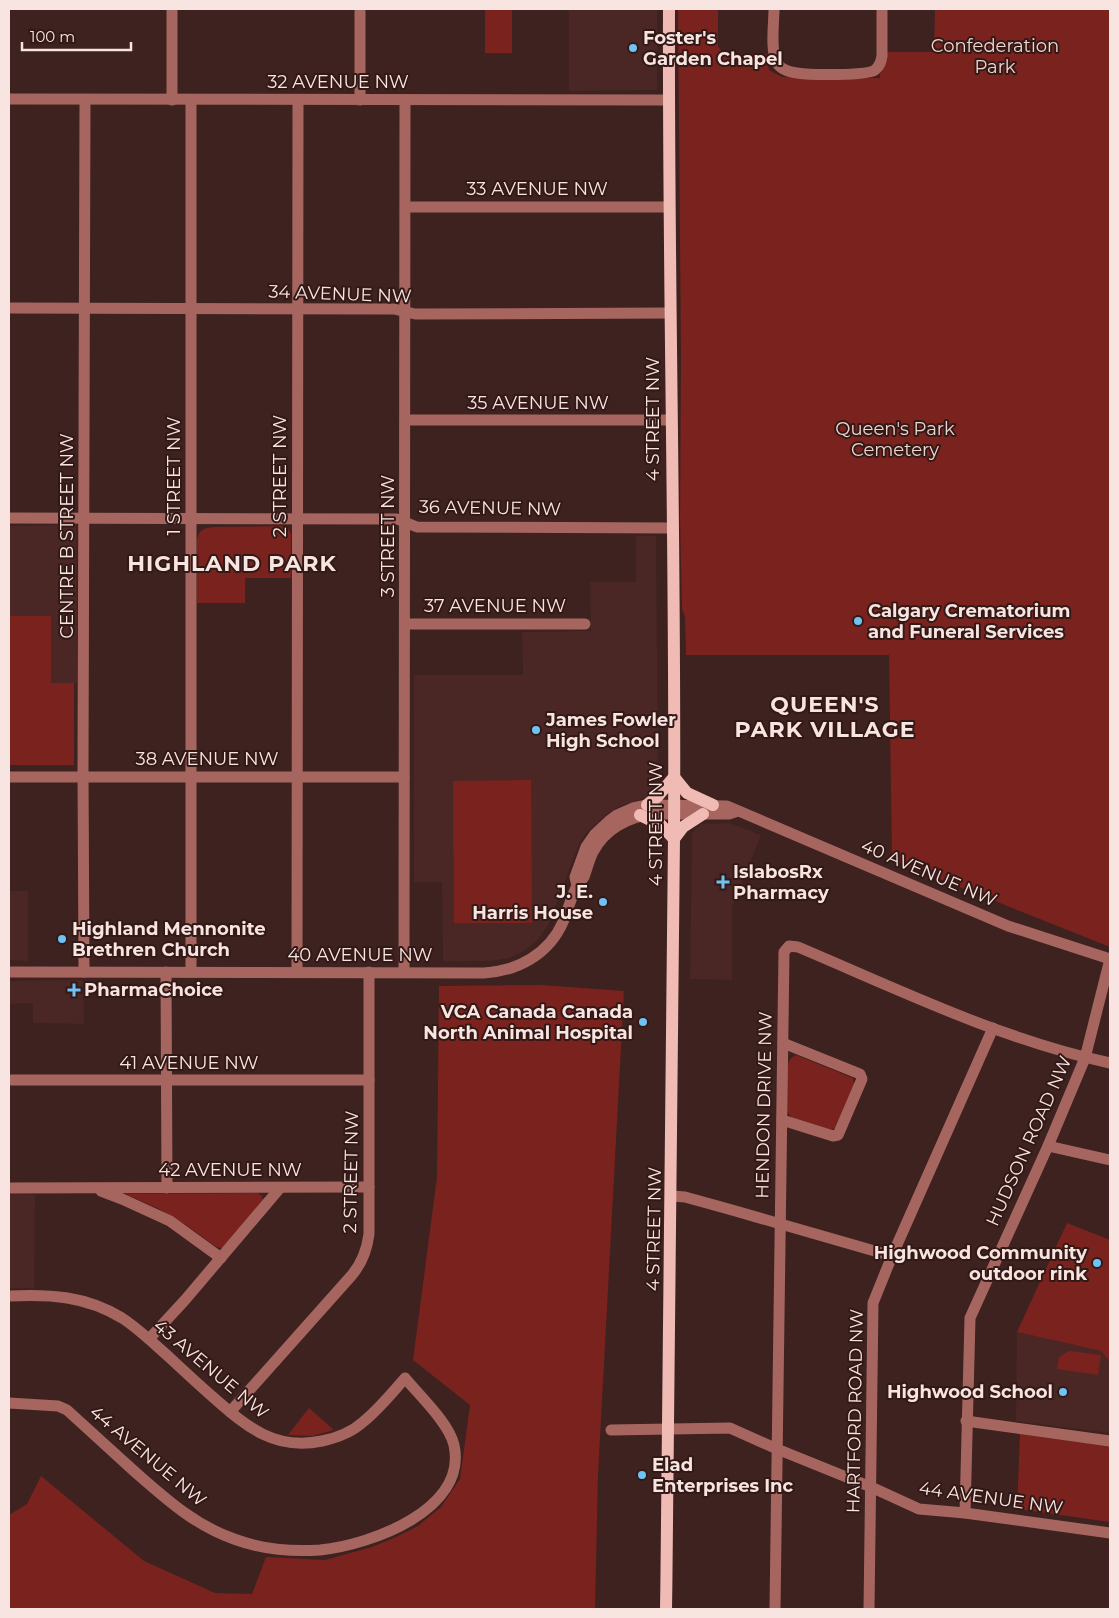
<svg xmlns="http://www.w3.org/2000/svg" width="1119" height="1618" viewBox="0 0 1119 1618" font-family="Montserrat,sans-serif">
<rect width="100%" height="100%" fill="#3d221f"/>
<g fill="#4a2724">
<path d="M569,9h88v81l-88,1z"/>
<path d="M76,525l1,158h-26l-1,-67h-41v-90z"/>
<path d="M636,536h20l2,249 -1,4 -10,8 -29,10 -10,6 -21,19 -7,10 -33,85 -11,15 -14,10 -13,6 -19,3h-47l-1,-79h-28v-207h109l-1,-43 69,-1 -1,-49h46z"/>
<path d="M730,823l31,12 -29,72v73l-42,-1 2,-146 9,-9z"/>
<path d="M9,891h19v70l-19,-1z"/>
<path d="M83,980l1,44 -51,-1v-20l-24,1v-23z"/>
<path d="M9,1194l26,1 -1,93h-25z"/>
<path d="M1017,1332l84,19 9,11v71l-94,-12z"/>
</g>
<g fill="#79221e">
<rect x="485" y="9" width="27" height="44"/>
<path d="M678,9h40v37l6,8h43l2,16 13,7 98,1v-9l6,-17h48l1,-43h175v938l-218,-87 -3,-205h-203l-1,-38 -3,-8 -2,-90 1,-159z"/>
<path d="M282,526l6,2 3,6v44h-46v25h-48v-64c3,-10 7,-11 17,-12z"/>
<path d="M9,616h42v67h23v82h-65z"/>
<path d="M531,780l1,143h-78l-1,-142z"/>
<path d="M541,985l83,6 -26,484 -3,134h-586v-94l18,-11 14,-28 103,85 71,32 37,1 14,-37 59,3 47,-13 24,-10 22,-11 23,-19 19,-28 10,-74 -57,-45 24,-183 2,-191z"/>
<path d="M796,1055l57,23 1,7 -19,43 -4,2 -38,-11 -7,-8v-42l4,-10z"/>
<path d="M258,1193l4,3 1,4 -38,46 -3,2 -6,-1 -30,-22 -29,-17 -32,-14z"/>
<path d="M1067,1223l43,17v122l-9,-11 -84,-19z"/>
<path d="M1069,1351l32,4 -3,20 -41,-6 2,-12z"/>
<path d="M309,1408l25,22 -22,6 -24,-1z"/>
<path d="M1020,1434l90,12v76l-93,-13z"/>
</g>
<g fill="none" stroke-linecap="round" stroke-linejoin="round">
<g stroke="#a6665f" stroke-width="11">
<path d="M360,9v91"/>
<path d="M774,9c0,13 -4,43 3,54 4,7 13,9 20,10 13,2 69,3 78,-3 5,-4 6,-8 7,-14v-47"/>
<path d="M9,99l659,1"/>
<path d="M172,100v-91"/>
<path d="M406,207h263"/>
<path d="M9,308l385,1 21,5 255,-1"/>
<path d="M406,420h265"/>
<path d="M9,518l388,1 20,8 255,1"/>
<path d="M405,624h180"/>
<path d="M9,777h395"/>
<path d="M577,886l-2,-9 11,-30 9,-13 14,-13 8,-6 16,-7 14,-3 80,1 281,120 102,33"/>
<path d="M9,972l475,1c34,-2 65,-19 79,-51 5,-12 8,-25 14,-36 2,-3 5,-6 7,-9 3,-8 5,-17 9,-25 12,-23 35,-35 59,-38h77l9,-3"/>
<path d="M84,972l-1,-203 2,-669"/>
<path d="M166,972l1,216"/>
<path d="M191,972v-872"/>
<path d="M297,972l1,-872"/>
<path d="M404,972l1,-872"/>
<path d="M9,1080h360"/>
<path d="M782,1120l51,16 5,-1 24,-56 -2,-5 -77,-31"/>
<path d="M1048,1146l62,14"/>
<path d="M9,1188l360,-1"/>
<path d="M101,1191l21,8 48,22 51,37"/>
<path d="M672,1196l13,1 47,13 160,46"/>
<path d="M9,1296c41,-2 77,0 113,22 17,11 32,26 47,39 15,14 30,28 45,41 33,29 61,53 108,43 14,-3 30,-9 41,-19 16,-13 29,-29 42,-44 14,17 44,45 49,67 14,65 -84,100 -134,105 -29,2 -59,-1 -86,-11 -40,-14 -69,-41 -100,-68 -22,-20 -45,-41 -67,-61l-9,-4 -49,-3"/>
<path d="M149,1339l36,-39 95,-112"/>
<path d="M230,1412l122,-137c10,-12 15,-25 17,-41v-262"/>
<path d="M966,1421l144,20"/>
<path d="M611,1430l119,-2 47,21 94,38 48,22 46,4 145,20"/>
<path d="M965,1513l5,-195 78,-172 37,-88 25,-99"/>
<path d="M775,1609l9,-657 5,-6 9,1c102,43 204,93 312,116"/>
<path d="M869,1609l4,-306 19,-47 101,-228"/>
</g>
<g stroke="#f0bbb4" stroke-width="12">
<path d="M674,777l13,16 26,12"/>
<path d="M647,805l11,-9 16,-19"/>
<path d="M640,815l21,10 13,14"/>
<path d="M674,839l9,-12 20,-13"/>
<path d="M666,1609c4,-257 6,-514 8,-772 2,-276 -6,-552 -5,-828"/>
</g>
</g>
<g fill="#6fc2f4" stroke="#331916" stroke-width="2">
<circle cx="633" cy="48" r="5"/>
<circle cx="858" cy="621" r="5"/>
<circle cx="536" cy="730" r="5"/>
<path d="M720.5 874.5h5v5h5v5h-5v5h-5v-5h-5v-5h5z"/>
<circle cx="603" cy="902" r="5"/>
<circle cx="62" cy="939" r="5"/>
<path d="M71.5 982.5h5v5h5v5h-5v5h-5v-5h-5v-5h5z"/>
<circle cx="643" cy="1022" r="5"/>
<circle cx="1097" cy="1263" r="5"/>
<circle cx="1063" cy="1392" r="5"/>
<circle cx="642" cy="1475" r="5"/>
</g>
<g text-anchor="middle" stroke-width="4" stroke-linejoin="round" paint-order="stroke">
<g font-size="18" font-weight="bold" fill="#f8e5e2" stroke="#331916" text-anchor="start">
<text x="643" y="44">Foster's<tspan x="643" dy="21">Garden Chapel</tspan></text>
<text x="868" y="617">Calgary Crematorium<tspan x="868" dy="21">and Funeral Services</tspan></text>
<text x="546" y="726">James Fowler<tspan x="546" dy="21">High School</tspan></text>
<text x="733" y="878">IslabosRx<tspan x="733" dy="21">Pharmacy</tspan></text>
<text x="593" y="898" text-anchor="end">J. E.<tspan x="593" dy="21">Harris House</tspan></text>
<text x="72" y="935">Highland Mennonite<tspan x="72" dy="21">Brethren Church</tspan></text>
<text x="84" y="996">PharmaChoice</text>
<text x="633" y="1018" text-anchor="end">VCA Canada Canada<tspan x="633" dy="21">North Animal Hospital</tspan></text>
<text x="1087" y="1259" text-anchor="end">Highwood Community<tspan x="1087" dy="21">outdoor rink</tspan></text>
<text x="1053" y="1398" text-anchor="end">Highwood School</text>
<text x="652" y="1471">Elad<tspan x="652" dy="21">Enterprises Inc</tspan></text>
</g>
<g font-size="18" fill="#efd4d0" stroke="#331916">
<text x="995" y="52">Confederation<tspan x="995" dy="21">Park</tspan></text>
<text x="895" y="435">Queen's Park<tspan x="895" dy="21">Cemetery</tspan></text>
</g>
<g font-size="18" fill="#f8e5e2" stroke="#331916">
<text x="338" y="88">32 AVENUE NW</text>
<text x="537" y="195">33 AVENUE NW</text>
<text transform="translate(340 294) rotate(2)" y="6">34 AVENUE NW</text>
<text x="538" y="409">35 AVENUE NW</text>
<text transform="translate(653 419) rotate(-90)" y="6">4 STREET NW</text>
<text transform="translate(174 476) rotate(-90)" y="6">1 STREET NW</text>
<text transform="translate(280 476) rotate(-90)" y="6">2 STREET NW</text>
<text transform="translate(490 508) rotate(1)" y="6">36 AVENUE NW</text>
<text transform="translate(67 536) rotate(-90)" y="6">CENTRE B STREET NW</text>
<text transform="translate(388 536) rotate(-90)" y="6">3 STREET NW</text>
<text x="495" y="612">37 AVENUE NW</text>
<text x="207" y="765">38 AVENUE NW</text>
<text transform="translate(656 824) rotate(-90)" y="6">4 STREET NW</text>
<text transform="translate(929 873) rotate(23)" y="6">40 AVENUE NW</text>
<text x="360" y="961">40 AVENUE NW</text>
<text x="189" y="1069">41 AVENUE NW</text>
<text transform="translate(764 1105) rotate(-89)" y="6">HENDON DRIVE NW</text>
<text transform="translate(1029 1141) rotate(-66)" y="6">HUDSON ROAD NW</text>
<text x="230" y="1176">42 AVENUE NW</text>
<text transform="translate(351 1172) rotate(-89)" y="6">2 STREET NW</text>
<text transform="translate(654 1229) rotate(-89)" y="6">4 STREET NW</text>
<text transform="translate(211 1369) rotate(40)" y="6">43 AVENUE NW</text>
<text transform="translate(855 1411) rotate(-89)" y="6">HARTFORD ROAD NW</text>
<text transform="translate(148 1456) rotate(40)" y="6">44 AVENUE NW</text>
<text transform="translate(991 1498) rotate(8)" y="6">44 AVENUE NW</text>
</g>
<g font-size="22" font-weight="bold" letter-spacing="1" fill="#f8e5e2" stroke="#331916">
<text x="232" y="571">HIGHLAND PARK</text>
<text x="825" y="712">QUEEN'S<tspan x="825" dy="25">PARK VILLAGE</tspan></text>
</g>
</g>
<rect width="1119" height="1618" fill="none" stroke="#f8e5e2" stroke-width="20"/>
<path d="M22 42v8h109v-8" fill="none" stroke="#f8e5e2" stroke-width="2.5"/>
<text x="30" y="42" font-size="15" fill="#f8e5e2" stroke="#331916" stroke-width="4" paint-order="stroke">100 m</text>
</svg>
